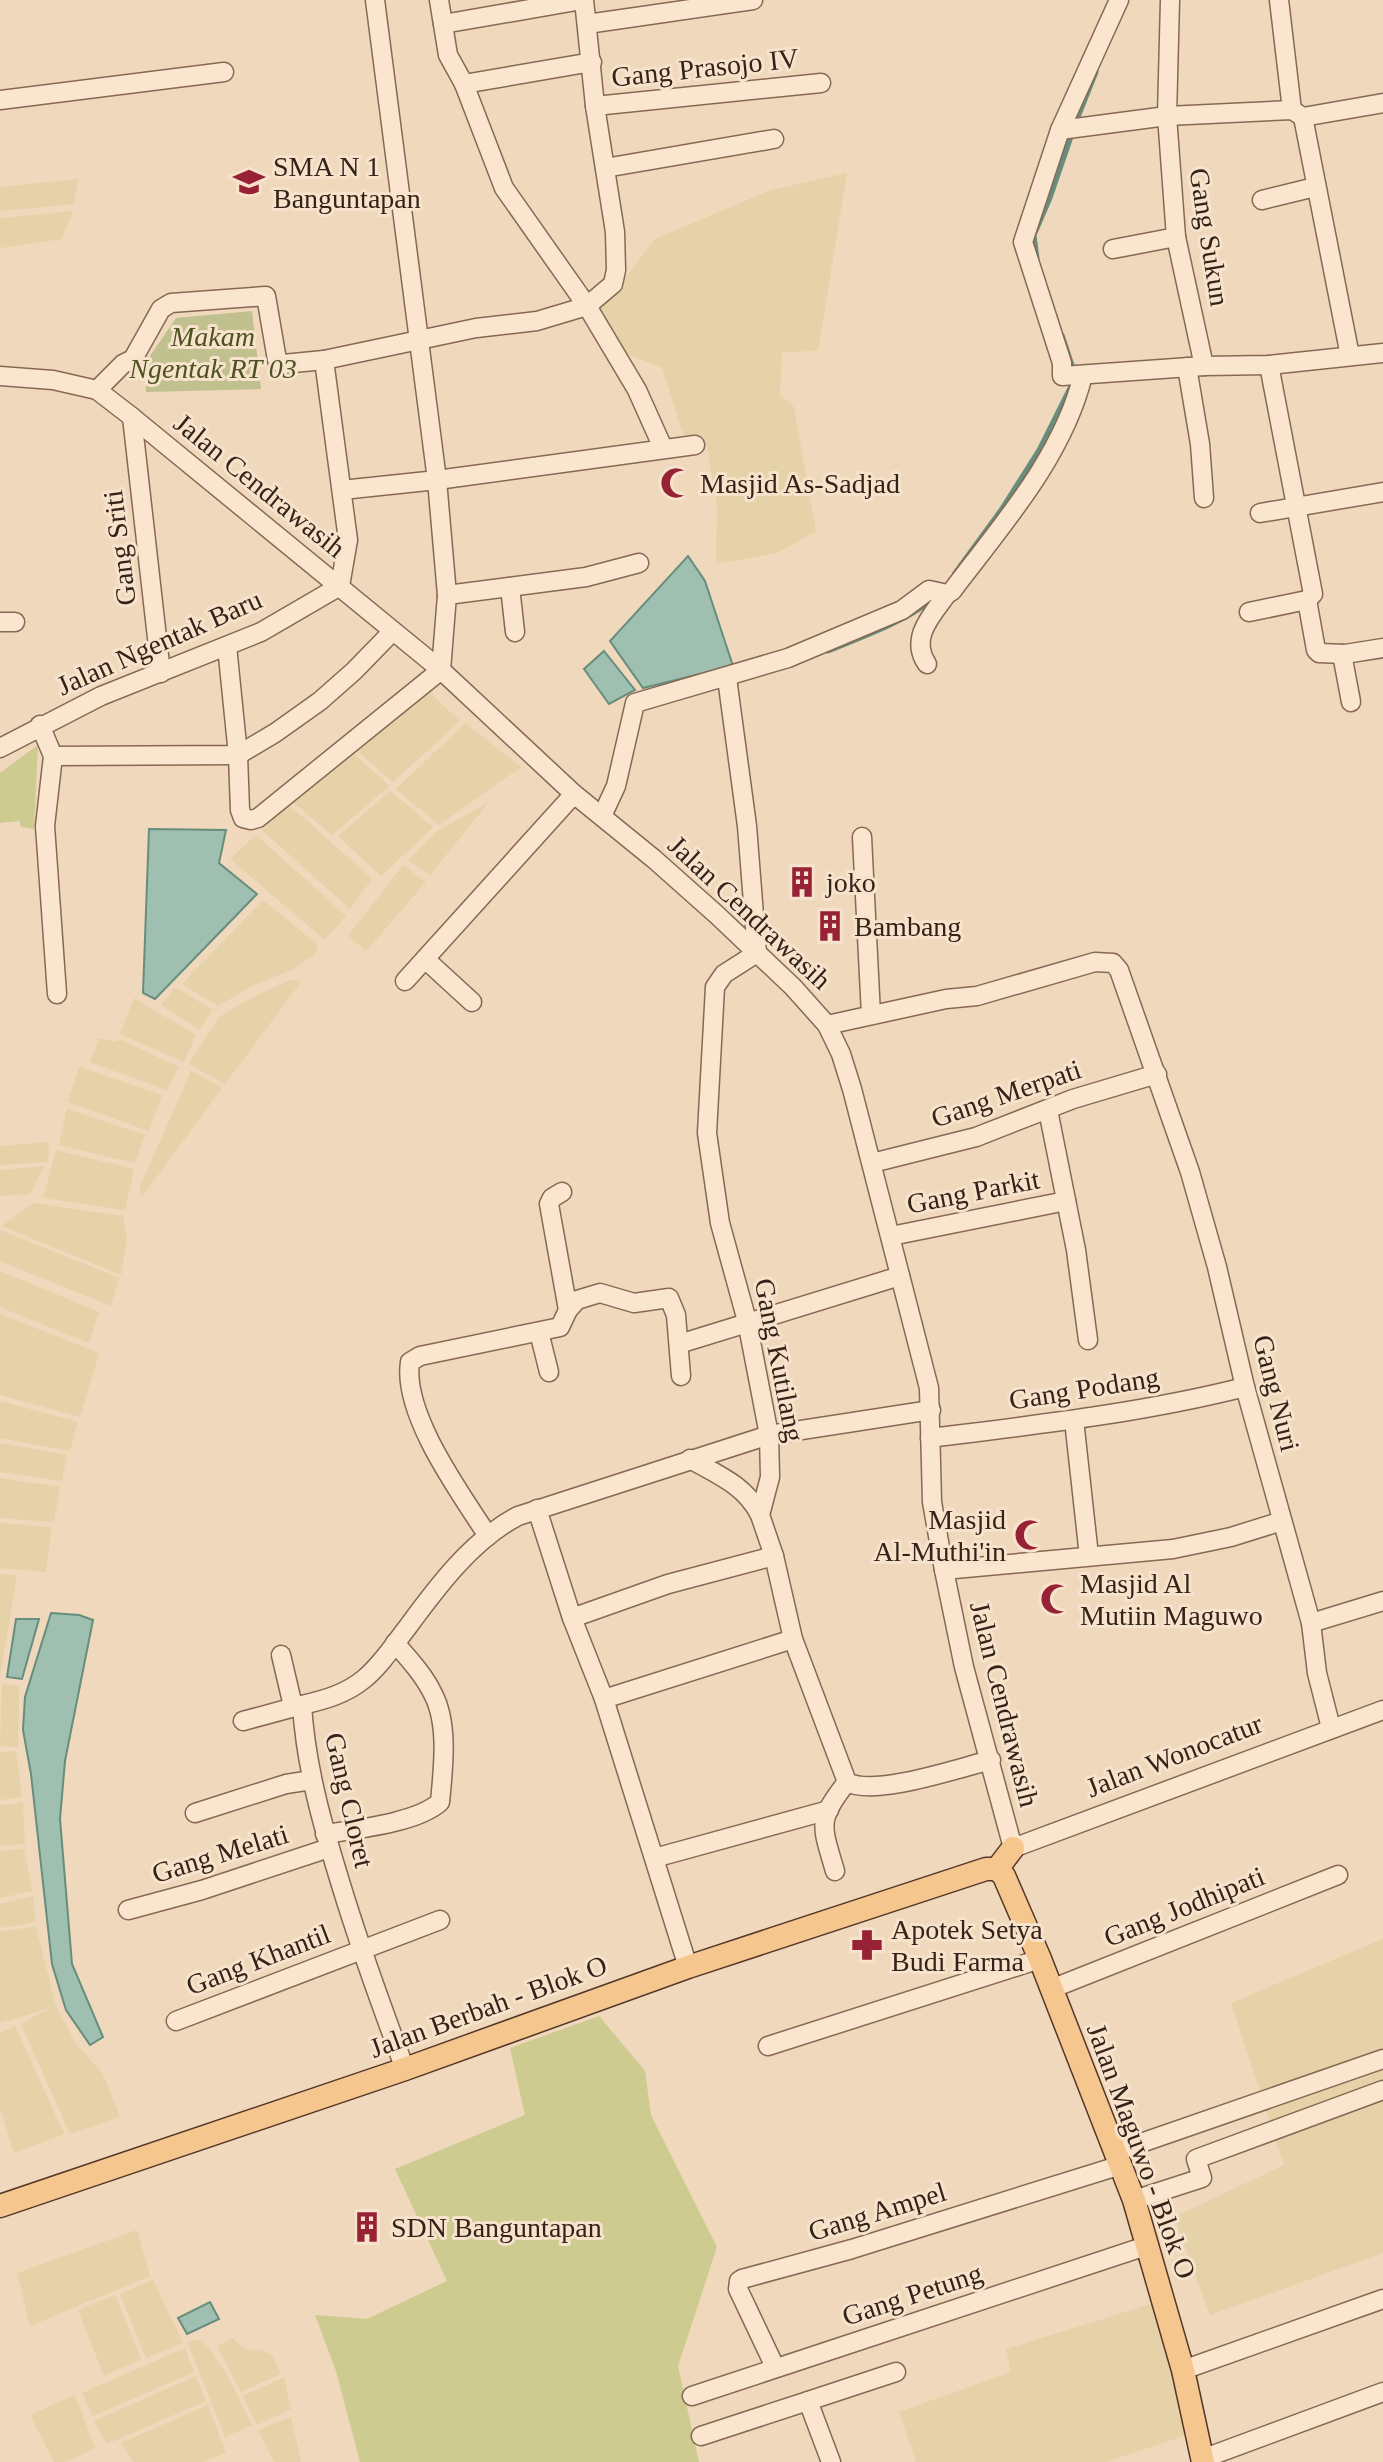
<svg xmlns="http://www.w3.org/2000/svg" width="1383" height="2462" viewBox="0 0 1383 2462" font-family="'Times New Roman',serif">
<rect width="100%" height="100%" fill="#efd8bb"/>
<g fill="#e5d2a8">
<path d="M847,173l-29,178 -36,1 -2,43 14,12 22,124 -39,22 -61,11 1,-59 -11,-64 -23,-7 -21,-67 -45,-16 -16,-42 54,-70 116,-49z"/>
<path d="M78,179l-4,25 -74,7v-24z"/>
<path d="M73,211l-11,28 -62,9v-30z"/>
<path d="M429,692l31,29 -67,61 -38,-33z"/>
<path d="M465,723l56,44 -82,58 -43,-36z"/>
<path d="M352,752l37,34 -57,49 -40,-34z"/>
<path d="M390,791l43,36 -52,49 -43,-40z"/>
<path d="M489,802l-59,73 -22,-15 28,-28z"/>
<path d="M289,805l83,74 -22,30 -88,-79z"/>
<path d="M256,835l90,81 -21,24 -95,-81z"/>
<path d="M403,865l23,17 -60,69 -18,-15z"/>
<path d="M263,900l55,45 -3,9 -21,15 -38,15 -38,22 -36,-22z"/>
<path d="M293,979l8,3 -76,102 -36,-20 30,-47 32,-19z"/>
<path d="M175,987l38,23 -14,19 -38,-24z"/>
<path d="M134,998l62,37 -12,27 -64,-28z"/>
<path d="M99,1038l17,4 3,-3 60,28 -12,23 -77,-28z"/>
<path d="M79,1067l83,28 -13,36 -81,-29z"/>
<path d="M191,1071l31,17 -80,109 -3,-8z"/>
<path d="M67,1109l78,26 -10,28 -76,-18z"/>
<path d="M49,1142l-1,20 -48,3v-19z"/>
<path d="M56,1150l78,19 -9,41 -82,-12z"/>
<path d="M44,1166l-14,28 -30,2v-26z"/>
<path d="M33,1203l90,13 4,22 -6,37 -119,-49z"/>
<path d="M0,1230l119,48 -8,28 -111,-45z"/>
<path d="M0,1271l99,41 -10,31 -89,-36z"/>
<path d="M0,1314l99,39 -19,64 -80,-22z"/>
<path d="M0,1401l78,21 -8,29 -70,-13z"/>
<path d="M0,1443l67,12 -5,26 -62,-9z"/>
<path d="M0,1478l60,9 -6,35 -54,-4z"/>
<path d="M0,1523l52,4 -6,45 -46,-4z"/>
<path d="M0,1574l17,2 -17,100z"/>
<path d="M2,1683l17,3 -1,61 -18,-1z"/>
<path d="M16,1751l6,46 -22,3v-48z"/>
<path d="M23,1803l2,41 -25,2v-41z"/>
<path d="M24,1849l9,42 -33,7v-47z"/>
<path d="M33,1896l3,26 -36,6v-24z"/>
<path d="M36,1926l20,80 20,38 27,30 17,43 -50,17 -49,-110 29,-16 -50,15v-91z"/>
<path d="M1383,1939v314l-173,62 -36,-98 110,-52 -53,-162z"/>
<path d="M15,2026l49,108 -50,19 -14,-45v-75z"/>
<path d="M137,2230l13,46 -120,50 -13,-53z"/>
<path d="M153,2280l30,63 -37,15 -26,-64z"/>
<path d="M115,2295l26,64 -37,17 -26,-66z"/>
<path d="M1173,2297l35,131 -102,34h-190l-17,-50 112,-40 -5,-23z"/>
<path d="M232,2338l13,11 17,1 11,7 8,17 -40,18 -24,-46z"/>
<path d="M199,2339l10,9 21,32 22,45 -27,12 -38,-95z"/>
<path d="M185,2348l9,24 -101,44 -11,-23z"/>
<path d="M196,2376l10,25 -99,43 -13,-23z"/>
<path d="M284,2377l7,32 -34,16 -14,-29z"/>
<path d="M75,2395l20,53 -29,14h-12l-24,-47z"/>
<path d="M208,2405l18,48 -23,9h-70l-12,-19z"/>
<path d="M291,2417l10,45h-27l-16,-32z"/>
</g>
<g fill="#cdcb8f">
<path d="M38,745l-4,84 -13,-2 -2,-6 -19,2v-50z"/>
<path d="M599,2016l46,55 6,44 66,132 -39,119 21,96h-339l-24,-91 -21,-56 52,4 80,-38 -52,-112 130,-54 -15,-67z"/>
</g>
<path fill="#c1c08f" d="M252,311l9,78 -115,3v-30l30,-44z"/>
<g fill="#9fc0b1" stroke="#678d7e" stroke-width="2">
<path d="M688,556l17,25 28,85 -90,22 -33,-47z"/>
<path d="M604,651l31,39 -26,14 -25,-35z"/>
<path d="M149,829l77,1 -7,33 38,31 -102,105 -12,-6z"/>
<path d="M51,1613l28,2 14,5 -28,141 -5,58 12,145 31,73 -13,8 -24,-35 -14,-46 -21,-190 -8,-44 2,-33z"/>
<path d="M16,1619h23l-17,60 -15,-2z"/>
<path d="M210,2302l9,17 -32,15 -9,-16z"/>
</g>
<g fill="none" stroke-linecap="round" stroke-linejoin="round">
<g stroke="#678d7e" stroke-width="5">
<path d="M1076,122l20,-50"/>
<path d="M1037,258l-3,-23 16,-37 23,-67"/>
<path d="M1062,335l12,36"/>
<path d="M955,573l46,-63 38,-60 31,-62"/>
<path d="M828,651c37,-15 74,-28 106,-52"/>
</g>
<defs>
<g id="minor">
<path d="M439,0l9,55 16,29 128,-22"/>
<path d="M1119,0l-59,130 -37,112 39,121v13l142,-10 65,-1 114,-12"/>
<path d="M1170,0l-3,116 9,121 28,129"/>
<path d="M1279,0l13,110"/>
<path d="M443,24l139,-24"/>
<path d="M587,24l166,-24"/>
<path d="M464,84l40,104 83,118 50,84 26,58"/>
<path d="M0,100l224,-28"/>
<path d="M595,106l226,-23"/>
<path d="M1303,117l47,239"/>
<path d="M1060,130l107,-14 125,-6 11,7 80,-14"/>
<path d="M605,168l169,-29"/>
<path d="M1262,200l53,-13"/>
<path d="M1113,249l63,-12"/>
<path d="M1187,367l13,77 4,54"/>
<path d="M0,376l53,4 44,10 35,27 309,253 133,124 80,65 63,56 76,72 34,38 14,29 11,35 77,299 3,114 12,68 20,97 49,181 370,-138"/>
<path d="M97,390l26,-26 10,-5 28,-50 10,-6 95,-7 11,64 6,4 41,-4 152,-32 61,-7 50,-15 26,-22 3,-14 -1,-38 -20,-126 -11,-106"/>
<path d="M132,417l29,256"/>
<path d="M342,490l95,-10 258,-35"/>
<path d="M1260,513l123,-21"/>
<path d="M510,587l5,45"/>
<path d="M447,595l139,-18 53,-14"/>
<path d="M1307,600l9,50 3,3 26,1 38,-6"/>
<path d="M1249,612l58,-12 6,-6 -44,-229"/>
<path d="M0,622h15"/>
<path d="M227,646l11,109 2,55 3,8 8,2 7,-2 183,-148 6,-75 -10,-115 -62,-480"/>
<path d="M1342,654l9,48"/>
<path d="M927,664c-18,-26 5,-49 20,-70"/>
<path d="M727,678l20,148 10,127 -33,21 -9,13 -8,146 13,90 27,98 22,114 1,42 -10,38 14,41 19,83 54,143c28,15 111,-14 144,-22"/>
<path d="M40,725l13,31 -8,70 12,168"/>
<path d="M0,748l101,-52 160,-64 79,-46 8,-46 -24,-180"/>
<path d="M53,756l185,-1 37,-22 45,-32 34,-30 38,-39"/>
<path d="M602,816l14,-30 19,-83 153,-45 114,-48 27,-20 18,4 5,-3c49,-65 111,-134 131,-216"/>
<path d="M862,837l9,178"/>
<path d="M425,959l47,43"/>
<path d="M405,981l169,-187"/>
<path d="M827,1025l119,-26 31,-3 118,-34 18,1 6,7 71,202 27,95 28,120 66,236 6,50 14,55"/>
<path d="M1048,1110l28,140 12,90"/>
<path d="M872,1163l104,-26 97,-38 84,-25"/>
<path d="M562,1192l-10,6 -3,6 19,106"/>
<path d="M891,1236l175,-35"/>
<path d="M539,1332l10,40"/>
<path d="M679,1344l221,-68"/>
<path d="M1074,1420l15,136"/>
<path d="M930,1438c105,-13 212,-25 315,-51"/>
<path d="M690,1459c28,16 55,26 70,56"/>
<path d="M537,1509l35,109 32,81 84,268"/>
<path d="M488,1536c-27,-42 -86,-122 -78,-174l10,-6 140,-29 8,-17 9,-10 23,-7 34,10 35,-5 7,17 5,61"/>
<path d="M944,1570l229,-21 58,-12 51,-16"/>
<path d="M572,1618l96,-34 106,-28"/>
<path d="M1311,1623l72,-22"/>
<path d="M281,1655l12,51"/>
<path d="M604,1699l189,-60"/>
<path d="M243,1721l59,-16"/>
<path d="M195,1813l91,-29 26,-4"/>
<path d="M325,1834c31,-5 92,-11 115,-32 3,-32 9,-78 -7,-108 -9,-19 -24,-35 -38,-51"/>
<path d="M658,1857l171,-47"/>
<path d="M835,1871c-13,-45 -19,-50 12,-89"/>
<path d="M128,1910l74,-20 127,-42"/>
<path d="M1051,1989l287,-114"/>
<path d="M176,2021l264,-101"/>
<path d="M768,2046l272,-87"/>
<path d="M405,2069c-21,-56 -41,-111 -59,-168 -20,-64 -40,-129 -44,-196 22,-5 44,-11 62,-26 17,-14 29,-33 43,-51 30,-41 65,-88 111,-112l251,-81 162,-25"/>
<path d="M1115,2152l268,-93"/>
<path d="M1134,2200l68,-22 -6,-19 187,-69"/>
<path d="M775,2367l-37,-78 1,-8 3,-2 110,-30 269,-84"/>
<path d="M1183,2370l200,-71"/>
<path d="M692,2396l457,-151"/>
<path d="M808,2401l88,-29"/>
<path d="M701,2436l107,-35 23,61"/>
<path d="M1202,2459l181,-67"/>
</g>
<g id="major">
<path d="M997,1869l7,7 36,83 94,241 49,170 20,92"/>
<path d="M997,1869l16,-21"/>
<path d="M0,2206l405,-137 283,-102 298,-98h11"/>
</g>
</defs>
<use href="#minor" stroke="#876854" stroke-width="21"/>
<use href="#major" stroke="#543729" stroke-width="25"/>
<use href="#minor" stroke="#fae6ce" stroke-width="18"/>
<use href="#major" stroke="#f6c68f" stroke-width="22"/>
</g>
<defs>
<symbol id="school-bare" viewBox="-9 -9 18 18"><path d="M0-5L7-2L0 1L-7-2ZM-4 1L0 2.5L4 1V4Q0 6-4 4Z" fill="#982235" stroke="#f7e3cb" stroke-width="2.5" paint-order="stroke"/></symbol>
<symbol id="mosque-bare" viewBox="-9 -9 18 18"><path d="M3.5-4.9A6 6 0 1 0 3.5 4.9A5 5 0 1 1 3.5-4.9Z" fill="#982235" stroke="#f7e3cb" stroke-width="2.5" paint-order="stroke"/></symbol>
<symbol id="building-bare" viewBox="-9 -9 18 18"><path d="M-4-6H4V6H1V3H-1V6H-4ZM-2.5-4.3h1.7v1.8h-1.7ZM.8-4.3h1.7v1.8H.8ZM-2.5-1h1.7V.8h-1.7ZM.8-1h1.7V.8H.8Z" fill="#982235" stroke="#f7e3cb" stroke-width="2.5" paint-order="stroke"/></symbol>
<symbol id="pharmacy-bare" viewBox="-9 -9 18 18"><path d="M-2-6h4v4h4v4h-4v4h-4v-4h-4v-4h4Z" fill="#982235" stroke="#f7e3cb" stroke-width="2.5" paint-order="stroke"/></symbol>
</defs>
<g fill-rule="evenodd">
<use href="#school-bare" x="227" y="160" width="44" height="44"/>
<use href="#mosque-bare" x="654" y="461" width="44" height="44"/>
<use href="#building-bare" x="780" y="860" width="44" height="44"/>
<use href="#building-bare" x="808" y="904" width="44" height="44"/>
<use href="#mosque-bare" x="1008" y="1513" width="44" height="44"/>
<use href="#mosque-bare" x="1034" y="1577" width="44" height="44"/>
<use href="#pharmacy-bare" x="845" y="1923" width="44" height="44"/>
<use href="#building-bare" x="345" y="2205" width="44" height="44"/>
</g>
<g text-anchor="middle" stroke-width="6" stroke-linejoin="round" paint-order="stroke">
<g font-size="28" fill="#35231a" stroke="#f7e3cb">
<text transform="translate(705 67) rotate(-6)" y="10">Gang Prasojo IV</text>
<text transform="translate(1210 237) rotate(81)" y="10">Gang Sukun</text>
<text transform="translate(260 485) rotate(39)" y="10">Jalan Cendrawasih</text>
<text transform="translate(119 548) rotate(-97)" y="10">Gang Sriti</text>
<text transform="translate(159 642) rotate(-24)" y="10">Jalan Ngentak Baru</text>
<text transform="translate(750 912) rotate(43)" y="10">Jalan Cendrawasih</text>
<text transform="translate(1006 1093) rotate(-19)" y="10">Gang Merpati</text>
<text transform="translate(973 1191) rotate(-11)" y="10">Gang Parkit</text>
<text transform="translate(780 1360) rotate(79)" y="10">Gang Kutilang</text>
<text transform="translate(1084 1388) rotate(-9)" y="10">Gang Podang</text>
<text transform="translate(1277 1393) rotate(76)" y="10">Gang Nuri</text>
<text transform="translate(1005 1704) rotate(76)" y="10">Jalan Cendrawasih</text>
<text transform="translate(1174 1755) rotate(-21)" y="10">Jalan Wonocatur</text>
<text transform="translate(350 1800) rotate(77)" y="10">Gang Cloret</text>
<text transform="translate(220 1853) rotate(-17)" y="10">Gang Melati</text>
<text transform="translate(1184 1906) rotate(-22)" y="10">Gang Jodhipati</text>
<text transform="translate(258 1959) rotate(-21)" y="10">Gang Khantil</text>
<text transform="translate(488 2006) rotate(-20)" y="10">Jalan Berbah - Blok O</text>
<text transform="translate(1142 2151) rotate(70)" y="10">Jalan Maguwo - Blok O</text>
<text transform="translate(877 2211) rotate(-17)" y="10">Gang Ampel</text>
<text transform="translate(912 2294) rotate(-18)" y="10">Gang Petung</text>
</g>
<g font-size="28" fill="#35231a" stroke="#f7e3cb" text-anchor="start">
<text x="273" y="176">SMA N 1<tspan x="273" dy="32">Banguntapan</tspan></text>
<text x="700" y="493">Masjid As-Sadjad</text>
<text x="826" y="892">joko</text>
<text x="854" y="936">Bambang</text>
<text x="1006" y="1529" text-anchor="end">Masjid<tspan x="1006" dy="32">Al-Muthi'in</tspan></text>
<text x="1080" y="1593">Masjid Al<tspan x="1080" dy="32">Mutiin Maguwo</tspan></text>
<text x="891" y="1939">Apotek Setya<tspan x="891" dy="32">Budi Farma</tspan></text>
<text x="391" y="2237">SDN Banguntapan</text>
</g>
<g font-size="28" font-style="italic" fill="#4d5220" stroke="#f7e3cb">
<text x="213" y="346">Makam<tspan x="213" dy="32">Ngentak RT 03</tspan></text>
</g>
</g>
</svg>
